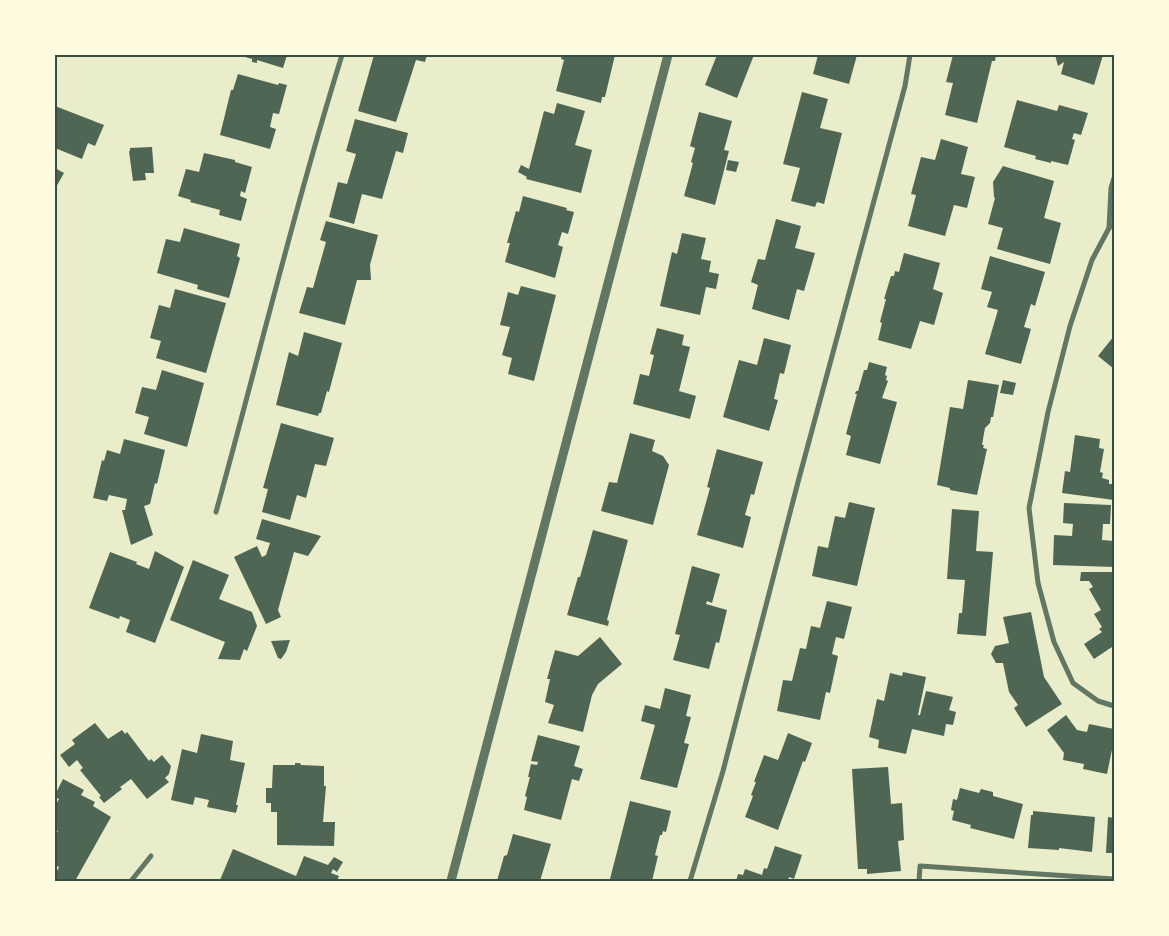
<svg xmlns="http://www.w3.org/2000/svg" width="1169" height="936" viewBox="0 0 1169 936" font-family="'Public Sans',sans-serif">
<rect width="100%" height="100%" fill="#e9edc9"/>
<g fill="#4f6655">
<path d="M246,55h41l-4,13 -26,-8v3l-5,-1v-3l-7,-2z"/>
<path d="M374,55h53l-2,7 -9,-2 -20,62 -38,-11z"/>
<path d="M562,55h53l-10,42h-3l-1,6 -45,-12 8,-31 -3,-1z"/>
<path d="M717,55h37l-17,43 -32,-13z"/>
<path d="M818,55h39l-8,29 -36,-10z"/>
<path d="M953,55h43l-1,6h-3l-15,62 -32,-8 8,-32 -7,-1z"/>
<path d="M1055,55h48l-9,30 -33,-11 3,-12 -6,4z"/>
<path d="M238,74l40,11 1,-2 8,2 -8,29 -6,-1 -3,14 6,2 -6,20 -50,-14 11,-45h2z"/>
<path d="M802,92l26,7 -8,29 22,5 -18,71 -7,-2 -2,5 -24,-6 9,-33 -17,-4z"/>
<path d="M1017,100l40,11 2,-6 29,8 -7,22 -7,-2 -2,6 3,1 -7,25 -17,-4v2l-16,-4 1,-3 -32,-9z"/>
<path d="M557,103l28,8 -10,34 17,5 -11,43 -55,-14 1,-2 -9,-5 3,-7 8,4 15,-58 10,3z"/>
<path d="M55,106l49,19 -9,21 -7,-3 -6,16 -27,-11z"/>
<path d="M699,112l33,9 -8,29 5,1 -14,54 -31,-9 9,-33 -2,-1 4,-14 -5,-2z"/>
<path d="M355,119l53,14 -5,20 -7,-2 -14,48 -20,-5 -8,30 -25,-7 9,-35 9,2 9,-30 -10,-3z"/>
<path d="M941,139l27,8 -7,27 14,3 -8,31 -13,-3 -9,31 -37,-10 8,-31 -5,-1 10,-37 14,3z"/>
<path d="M152,147l2,26h-9l1,7 -13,1 -4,-30h1v-3z"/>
<path d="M204,153l31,7v2l17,5 -7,26 -4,-2 -1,5 7,3 -6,22 -22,-6 1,-5 -30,-8 1,-2 -13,-4 8,-27 13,3z"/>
<path d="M728,160l11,2 -3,10 -10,-2z"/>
<path d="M1003,166l51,15 -10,37 17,5 -11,41 -53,-15 6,-21 -15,-4 7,-26 -1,-1 -1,-15z"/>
<path d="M55,168l9,5 -9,16z"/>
<path d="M523,196l44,12 -1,2 8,2 -6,22 -6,-2 -4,13 5,2 -8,31 -50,-16 5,-19h-3l9,-32 3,1z"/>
<path d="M776,219l25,7 -6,22 20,5 -11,38 -7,-2 -8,31 -37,-11 6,-24 -7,-3 7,-23 7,1z"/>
<path d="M326,221l52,14 -8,30 1,15h-14l-12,45 -46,-12 8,-26 6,1 13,-46 -6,-2z"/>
<path d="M184,228l56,16 -3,12 3,2 -11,40 -32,-9 1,-4 -41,-12 9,-34 14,3z"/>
<path d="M682,233l24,5 -5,21 10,2 -2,11 10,2 -3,15 -10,-2 -6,28 -40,-9 12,-54 5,2z"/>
<path d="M904,253l36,10 -7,26 10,4 -9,32 -14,-4 -9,28 -33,-9 4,-17 -2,-1 6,-23h-2l7,-23h3l1,-5 4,1z"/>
<path d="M990,256l55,16 -10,34 -4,-2 -7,23 7,2 -10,35 -36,-10 13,-44 -11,-3 5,-15 -11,-3z"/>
<path d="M521,286l35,9 -22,86 -26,-7 4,-16 -10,-3 8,-28 -10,-2 8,-33 10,3z"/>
<path d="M175,289l51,14 -20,70 -50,-15 5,-17 -11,-3 9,-33 11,3z"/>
<path d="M657,328l27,7 -2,10 8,2 -11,44 17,5 -6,23 -57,-15 7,-30 9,2 5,-21 -4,-1z"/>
<path d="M304,332l38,11 -13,49 -2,-1 -6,22h-2l-1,3 -42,-11 13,-53 9,4z"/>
<path d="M1114,336v33l-16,-13z"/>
<path d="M764,338l27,7 -7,29 -4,-1 -6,26 4,1 -9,31 -46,-14 16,-57 18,5z"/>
<path d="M869,362l18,5 -2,8 2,1 -1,4 2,1 -6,17 15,4 -17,62 -34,-9 5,-19 -5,-2 11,-40h-2l1,-3h2l6,-21h3z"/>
<path d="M162,370l42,13 -17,64 -43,-13 5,-17 -14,-4 7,-26 14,3z"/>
<path d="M968,380l31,5 -6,32h-2l-1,6 -5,5 -3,17h2l-1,3 4,1 -10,46 -27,-5v-2l-13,-3 13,-78 13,2z"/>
<path d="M1003,380l13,3 -3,12 -13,-2z"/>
<path d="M281,423l53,15 -8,28 -11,-2 -9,34 -9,-3 -7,25 -28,-8 6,-23 -5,-1z"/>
<path d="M630,433l25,7 -3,11 11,5 6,9 -16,60 -52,-14 8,-29 8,1z"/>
<path d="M1075,435l25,4 -1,9 5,1 -4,23 3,1 -1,5 7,2v4h5v16l-52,-7 3,-22 5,1z"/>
<path d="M124,439l41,11 -8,34 -2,-1 -5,21 -6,2 9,29 -22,10 -9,-35h3l2,-11 -18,-4 -2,6 -14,-3 9,-38 2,1 3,-11 13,4z"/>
<path d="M717,449l46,13 -9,33 -3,-1 -6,21 6,2 -8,31 -46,-13 13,-47 -3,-1z"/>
<path d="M849,502l26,6 -18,78 -45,-10 6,-30 10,2 7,-32 10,2z"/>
<path d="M1064,503l47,2 -1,19h-7l-1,16 12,1v26l-61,-2 1,-30 18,1 1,-12 -10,-1z"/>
<path d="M952,509l27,2 -3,40 17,1 -7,84 -29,-2 2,-21h3l3,-33 -18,-1z"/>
<path d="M262,519l59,17 -13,20 -14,-4 -16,58 3,7 -15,7 -32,-67 23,-11 5,11 4,-2 4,-12 -14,-4z"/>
<path d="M593,530l35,10 -21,80 2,1 -1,5 -41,-11 11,-38h2z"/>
<path d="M155,551l29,16 -29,76 -29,-11 4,-12 -10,-4 -1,3 -30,-11 21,-56 27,10 -1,2 13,5z"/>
<path d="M193,560l36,15 -10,24 33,13 5,14 -10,25 -3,-2 -4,11 -22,-1 7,-17 -55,-22z"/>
<path d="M692,566l28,8 -8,29 -5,-2 -1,3 21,6 -8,33 -3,-1 -7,27 -36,-9 7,-25 -5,-1z"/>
<path d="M1081,572h31l2,3v75l-2,-3 -18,12 -10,-15 18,-12 -3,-3 3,-2 -8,-13 7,-4 -12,-21 4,-2 -4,-6h-9z"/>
<path d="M827,601l25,6 -8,32 -8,-2 -4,17 6,2 -8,37 -4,-1 -6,28 -43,-9 6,-31 9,1 8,-33 6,1 5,-23 9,2z"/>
<path d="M1031,612l13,65 18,27 -36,23 -12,-19 4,-3 -9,-13 -6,-29h-7l-5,-9 4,-8 14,-3 -6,-26z"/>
<path d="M600,637l22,27 -24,20 -6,11 -9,37 -35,-9 6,-18 -9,-3 5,-23h-3l8,-29 23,6z"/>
<path d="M290,640l-4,12 -5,7 -3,-1 -7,-17z"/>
<path d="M903,672l23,5 -8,38h2l6,-24 27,6 -4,13 7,2 -3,13 -7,-1 -2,12 -32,-7 -6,25 -28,-6 1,-8 -10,-3 8,-38 7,2 6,-28 12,3z"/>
<path d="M665,688l26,7 -5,21 5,1 -7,26 5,1 -12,44 -37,-9 15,-54 -14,-4 4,-16 15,4z"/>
<path d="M1066,715l11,15 10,2 2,-8 25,5v11l-7,34 -24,-5 1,-5 -21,-4 1,-7 -17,-23z"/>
<path d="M95,723l13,16 14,-9 3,4 2,-2 22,29 2,-2 3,3 8,-7 9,11 -2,8 -4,4 4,4 -22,17 -16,-20 -11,8 2,2 -18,14 -5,-6 2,-1 -21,-26 3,-2 -6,-8 -8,7 -9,-12 15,-11 -3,-4z"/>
<path d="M788,733l24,10 -7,19 -2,-1 -25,69 -33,-13 8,-21 -2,-1 5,-13h-2l10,-27 14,5z"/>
<path d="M201,734l32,7 -3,19 15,3 -9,42h2l-2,8 -29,-6 2,-7 -14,-3 -2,8 -22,-5 11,-51 15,4z"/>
<path d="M538,735l42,11 -6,20 9,3 -4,12 -7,-2 -11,41 -37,-10 3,-13 -2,-1 5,-19h-2l3,-13 6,1 1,-3 -7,-1z"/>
<path d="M295,763h5l1,2 23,1v20h2l-3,36h12l-1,24 -57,-1v-33h-6v-9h-5v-15h6l1,-23h22z"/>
<path d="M888,767l3,37 11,-1 2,37 -6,1 3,30 -34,3v-5h-9l-6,-100z"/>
<path d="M63,779l21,11 -3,5 14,7 -2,4 18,11 -36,64h-20v-6l4,-8 -4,-2v-23l2,-2 -2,-4 3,-5 -3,-1v-24l4,-7 -4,-2v-2z"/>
<path d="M960,788l19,5 2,-4 12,3v4l30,8 -9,35 -44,-11 1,-3 -19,-5 2,-9 -3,-1 2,-11 4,1z"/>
<path d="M630,801l41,10 -5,21 -3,-1 -1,4h-2l-5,20 3,1 -6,25h-35l-7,-2z"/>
<path d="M1033,811l62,6 -3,35 -33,-4v2l-31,-2 3,-33h2z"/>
<path d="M1108,817l6,1v35h-8z"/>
<path d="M513,834l38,10 -11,37h-43l7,-25 3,-1z"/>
<path d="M775,846l27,9 -8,24 -5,-2 -1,4h-52l2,-7 5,1 2,-6 17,6 2,-7 3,1z"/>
<path d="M233,849l63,27 8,-20 24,9 6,-8 9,5 -6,10 -4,-3 -2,4 8,3 -2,5h-115l-2,-1z"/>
</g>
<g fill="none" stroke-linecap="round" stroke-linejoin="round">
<g stroke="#617663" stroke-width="5">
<path d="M1114,224l-5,4 -17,32 -22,66 -22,86 -19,96 9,75 16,59 19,41 25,18 16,5"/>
<path d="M1109,228l2,-40 3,-10"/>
<path d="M216,512c42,-152 79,-306 126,-457"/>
<path d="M131,881l20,-25"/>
<path d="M690,881l33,-110 75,-289 107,-396 5,-31"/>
<path d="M919,881l1,-15 194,13"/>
</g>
<path stroke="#617663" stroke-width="9" d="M451,881l217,-826"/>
</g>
<rect width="1169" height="936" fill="none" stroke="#fefae0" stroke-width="112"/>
<rect x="56" y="56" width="1057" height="824" fill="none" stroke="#344e41" stroke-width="2"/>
</svg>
